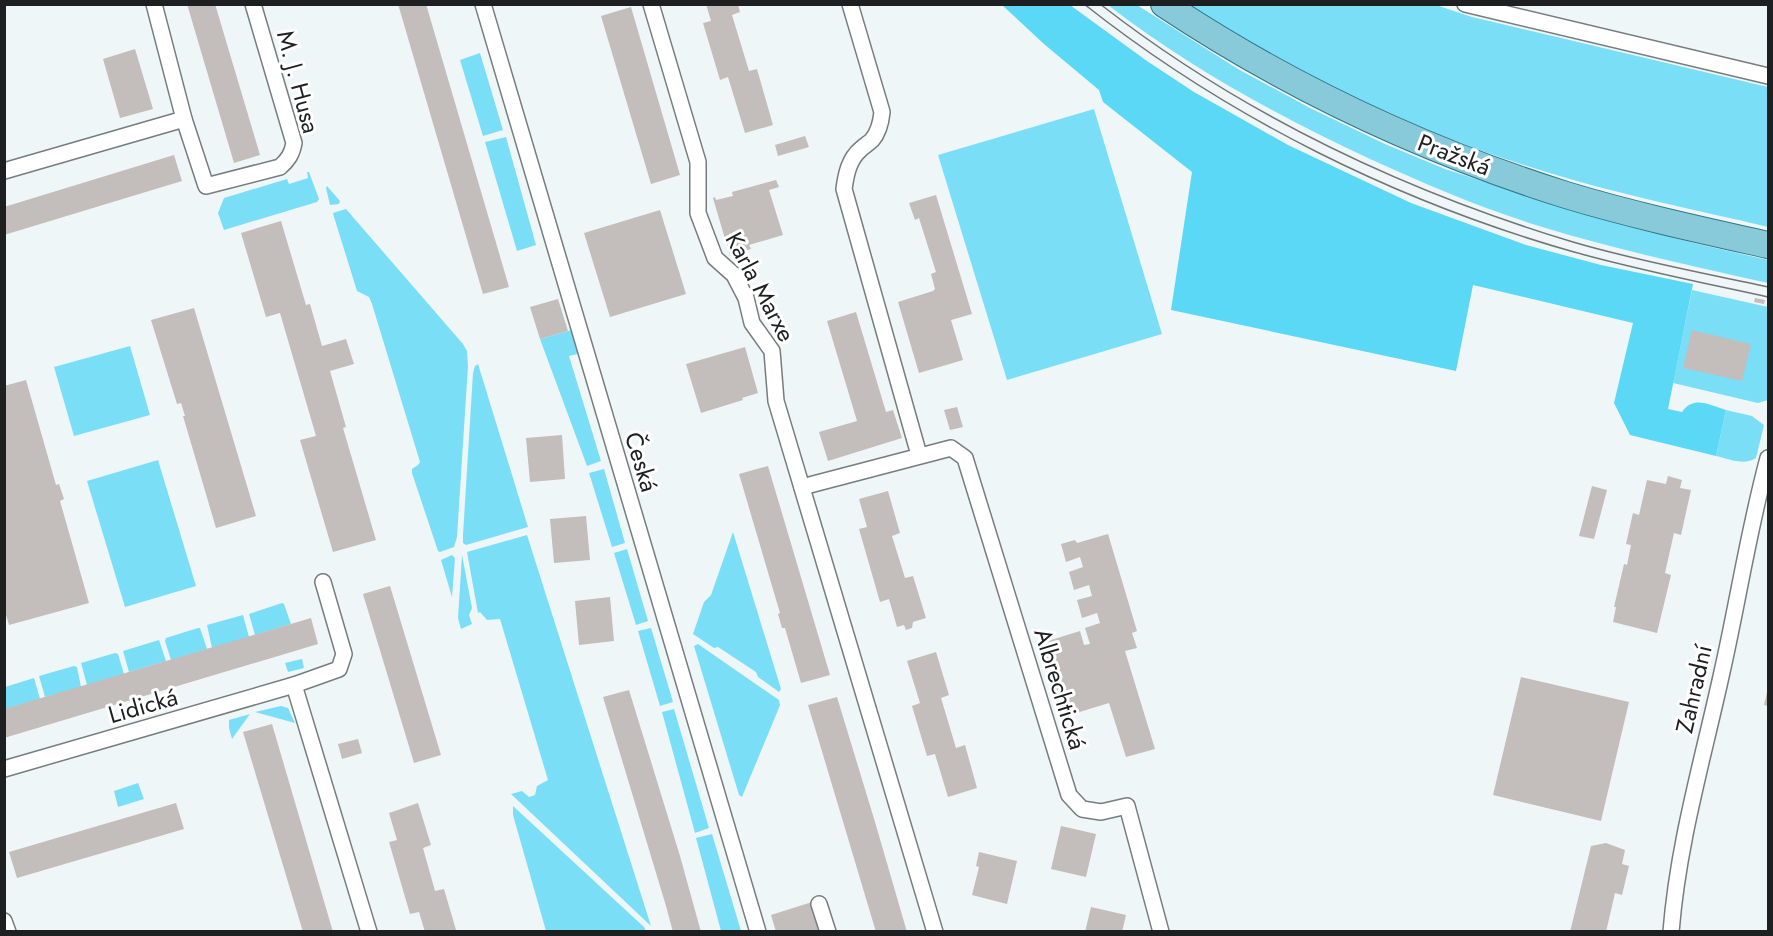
<svg xmlns="http://www.w3.org/2000/svg" width="1773" height="936" viewBox="0 0 1773 936" font-family="Jost,sans-serif">
<rect width="100%" height="100%" fill="#eff6f8"/>
<g fill="#7adef7">
<path d="M1108,5h29l101,64 72,39 75,36 60,25 136,44 117,31 70,16v23c-77,-17 -154,-34 -229,-57 -58,-18 -114,-42 -169,-67 -92,-43 -182,-92 -262,-154z"/>
<path d="M1189,5h247l36,12 296,70v140c-75,-18 -152,-33 -225,-56 -126,-38 -244,-96 -354,-166z"/>
<path d="M480,53l23,77 -20,6 -23,-76z"/>
<path d="M1094,109l68,225 -155,46 -69,-225z"/>
<path d="M506,137l30,108 -19,6 -32,-109z"/>
<path d="M307,172h2l10,27 -2,3 -93,28 -6,-17 6,-15 63,-19 2,5 19,-6z"/>
<path d="M327,186l13,15 -1,3 -9,1 -4,-17z"/>
<path d="M346,209l117,135 4,7 1,15 -11,171 -3,10 -14,5 -2,-1 -26,-78v-4l6,-4 2,-3 -48,-158 -3,-7 -12,-6 -23,-74 -1,-4z"/>
<path d="M1692,290l76,17v93l-10,3 -85,-20z"/>
<path d="M572,330l10,23 -13,3 32,105 -14,5 -47,-127z"/>
<path d="M130,346l20,69 -76,21 -20,-69z"/>
<path d="M478,364l50,163 -62,18 -3,-2v-8l10,-162 2,-7z"/>
<path d="M1726,410l26,6 12,9 -8,33c-12,8 -27,1 -40,-2z"/>
<path d="M158,460l38,126 -71,21 -38,-126z"/>
<path d="M604,469l21,74 -13,4 -23,-74z"/>
<path d="M733,532l48,157 -2,3 -21,-15 -2,-5 -38,-25 -4,1 -21,-14 11,-32 7,-7z"/>
<path d="M527,535l124,391 -140,-132 11,-3 7,6 6,-2 2,-9 11,-6 -48,-161 -13,1 -7,-8 -2,1 -11,-61z"/>
<path d="M627,549l21,72 -12,4 -22,-72z"/>
<path d="M452,555l3,3 -3,39 -11,-37z"/>
<path d="M462,555l10,53 -3,7 3,9 -11,5 -3,-11z"/>
<path d="M282,603l2,1 7,20 -36,11 -6,-21z"/>
<path d="M243,615l6,22 -37,11 -5,-23z"/>
<path d="M198,628h2l7,21 -36,11 -6,-19 1,-3z"/>
<path d="M651,628l22,74 -13,4 -22,-75z"/>
<path d="M159,640l7,21 -37,11 -6,-21z"/>
<path d="M698,644l81,56 1,5 -4,10 -34,82 -3,-2 -45,-149z"/>
<path d="M115,653l3,1 6,20 -37,11 -6,-22z"/>
<path d="M302,659l2,9 -16,4 -3,-9z"/>
<path d="M74,666l3,1 4,20 -36,10 -6,-21z"/>
<path d="M34,678l6,21 -35,10v-22z"/>
<path d="M281,706l7,2 7,15 -40,-11z"/>
<path d="M674,709l35,119 -14,5 -33,-121z"/>
<path d="M250,714l-18,25 -3,-11v-8z"/>
<path d="M138,783l6,16 -26,8 -4,-16z"/>
<path d="M513,806l131,121 2,4h-100l-33,-116z"/>
<path d="M712,834l29,97h-20l-25,-93z"/>
</g>
<path fill="#5ad8f5" d="M1002,5h68l77,56 47,31 94,53 123,58 115,42 75,20 92,19 -25,125 14,3c12,-17 27,-7 44,-2l-10,46 -86,-21 -16,-32 19,-80 -160,-38 -17,86 -285,-61 21,-138 -89,-70 -4,-12 -55,-46z"/>
<g fill="#c3bdbb">
<path d="M187,4h28l45,151 -26,8z"/>
<path d="M398,4h28l83,283 -26,7z"/>
<path d="M706,4h32l2,8 -8,3 17,56 8,-2 16,56 -28,8 -17,-56 -8,3 -17,-57 8,-2z"/>
<path d="M631,7l49,168 -29,9 -50,-168z"/>
<path d="M135,49l18,60 -33,9 -17,-59z"/>
<path d="M805,136l4,11 -31,9 -3,-11z"/>
<path d="M174,155l8,26 -178,54v-28z"/>
<path d="M776,180l3,7 -10,3 14,45 -34,10 2,4 -21,7 -17,-58 2,-1 1,3 17,-4 -1,-4z"/>
<path d="M936,195l36,119 -21,6 12,40 -44,13 -21,-71 35,-11 2,-2 -4,-15 5,-2 -17,-54 -4,2 -6,-17z"/>
<path d="M660,210l26,84 -76,23 -26,-84z"/>
<path d="M281,221l25,84 4,-1 12,42 24,-7 8,25 -24,7 16,56 -3,1 33,112 -43,12 -33,-112 16,-4 -36,-123 -14,4 -25,-84z"/>
<path d="M1755,298l10,2 -1,4 -10,-2z"/>
<path d="M558,299l10,32 -28,8 -10,-32z"/>
<path d="M194,308l62,208 -40,12 -33,-112h2l-4,-13 -4,1 -26,-84z"/>
<path d="M856,312l30,100 7,-2 9,28 -74,23 -9,-29 38,-11 -30,-100z"/>
<path d="M1692,330l59,14 -9,37 -59,-13z"/>
<path d="M745,347l13,46 -16,5 1,2 -42,13 -15,-49z"/>
<path d="M26,380l30,105 3,-1 5,15 -4,2 29,102 -80,22 -5,-17v-222z"/>
<path d="M957,407l6,20 -13,3 -6,-20z"/>
<path d="M562,435l3,44 -35,3 -4,-44z"/>
<path d="M768,466l62,209 -29,8 -16,-55h-3l-4,-14 2,-1 -41,-139z"/>
<path d="M1668,476l14,4 -2,8 11,2 -10,45 -7,-2 -9,40 6,2 -14,58 -44,-11 3,-15h-2l10,-43 3,1 4,-20 -5,-1 7,-31 6,2 8,-35 19,4z"/>
<path d="M1592,486l15,4 -13,49 -15,-3z"/>
<path d="M888,491l12,42 -8,3 13,42 8,-2 13,42 -13,4 -1,6 -6,2 -2,-5 -7,2 -8,-28 -9,3 -21,-73 8,-2 -8,-28z"/>
<path d="M586,516l4,44 -36,3 -4,-44z"/>
<path d="M1108,534l29,97 -5,2 5,15 -12,3 30,98 -29,8 -17,-54 -49,15 -22,-74 42,-13 4,14 6,-1 -5,-16 15,-5 -3,-10 -15,5 -5,-18 15,-4 -3,-11 -15,5 -5,-18 14,-5 -3,-10 -14,5 -5,-18 14,-4 2,3z"/>
<path d="M390,586l51,169 -27,8 -51,-169z"/>
<path d="M610,597l4,44 -35,4 -4,-44z"/>
<path d="M311,618l7,26 -314,94v-29z"/>
<path d="M936,652l13,43 -8,3 15,50 9,-3 12,43 -29,9 -13,-43 -8,2 -15,-50 8,-3 -13,-42z"/>
<path d="M1521,677l108,25 -28,119 -108,-26z"/>
<path d="M1768,688v18l-4,-1z"/>
<path d="M629,690l51,166 21,76h-28l-7,-26 -63,-209z"/>
<path d="M837,697l38,125 32,110h-31l-55,-184 -13,-43z"/>
<path d="M272,724l61,208h-30l-60,-200z"/>
<path d="M358,739l4,14 -20,6 -4,-15z"/>
<path d="M176,803l8,26 -167,49 -8,-26z"/>
<path d="M418,803l13,42 -8,3 12,43 9,-2 12,41 -3,2h-28l-6,-20 -9,2 -21,-72 8,-2 -8,-27z"/>
<path d="M1061,826l35,8 -10,43 -35,-8z"/>
<path d="M1606,843l19,7 -3,14 7,2 -7,29 -7,-2 -9,39h-36l21,-86z"/>
<path d="M979,852l38,9 -10,43 -35,-9 7,-28 -3,-1z"/>
<path d="M812,902l9,30h-45l-5,-17z"/>
<path d="M1091,907l35,8 -4,17h-37z"/>
</g>
<g fill="none" stroke-linecap="round" stroke-linejoin="round">
<defs>
<g id="street">
<path d="M154,4l30,115 22,67 74,-19c8,-7 12,-13 14,-24l-41,-139"/>
<path d="M483,4l275,928"/>
<path d="M651,4l47,158v51l17,45 19,17 12,23 6,25 20,28 4,50 159,531"/>
<path d="M850,4l32,108c-1,10 -3,20 -10,28 -3,3 -8,6 -11,9 -12,10 -15,25 -17,40l75,266"/>
<path d="M1465,4l303,72"/>
<path d="M4,171l180,-52"/>
<path d="M802,487l149,-39 14,10 104,337 13,14 19,3 26,-6 34,126"/>
<path d="M294,685l75,247"/>
<path d="M4,769l290,-84 45,-16 5,-15 -21,-72"/>
<path d="M819,904l9,28"/>
<path d="M4,921l4,11"/>
<path d="M1671,932c7,-89 32,-173 51,-260 16,-71 27,-144 46,-214"/>
</g>
<path id="primary" d="M1164,4c125,83 259,146 402,191 66,20 135,35 202,50"/>
</defs>
<use href="#street" stroke="#777d7e" stroke-width="18"/>
<use href="#primary" stroke="#2f7787" stroke-width="28"/>
<use href="#street" stroke="#fff" stroke-width="15"/>
<use href="#primary" stroke="#88cad9" stroke-width="26"/>
<g stroke="#707476" stroke-width="1.5">
<path d="M1084,4c144,114 314,198 490,248 64,18 130,31 194,45"/>
<path d="M1100,4c140,109 304,187 473,238 64,19 131,31 195,45"/>
</g>
</g>
<g text-anchor="middle" stroke-width="6" stroke-linejoin="round" paint-order="stroke">
<g font-size="24" fill="#1d1f20" stroke="#fff">
<text transform="translate(298 82) rotate(75)" y="8">M. J. Husa</text>
<text transform="translate(1454 155) rotate(21)" y="8">Pražská</text>
<text transform="translate(760 287) rotate(62)" y="8">Karla Marxe</text>
<text transform="translate(641 462) rotate(73)" y="8">Česká</text>
<text transform="translate(1060 689) rotate(73)" y="8">Albrechtická</text>
<text transform="translate(1694 689) rotate(-77)" y="8">Zahradní</text>
<text transform="translate(143 706) rotate(-16)" y="8">Lidická</text>
</g>
</g>
<rect width="1773" height="936" fill="none" stroke="#1d1f20" stroke-width="12"/>
</svg>
